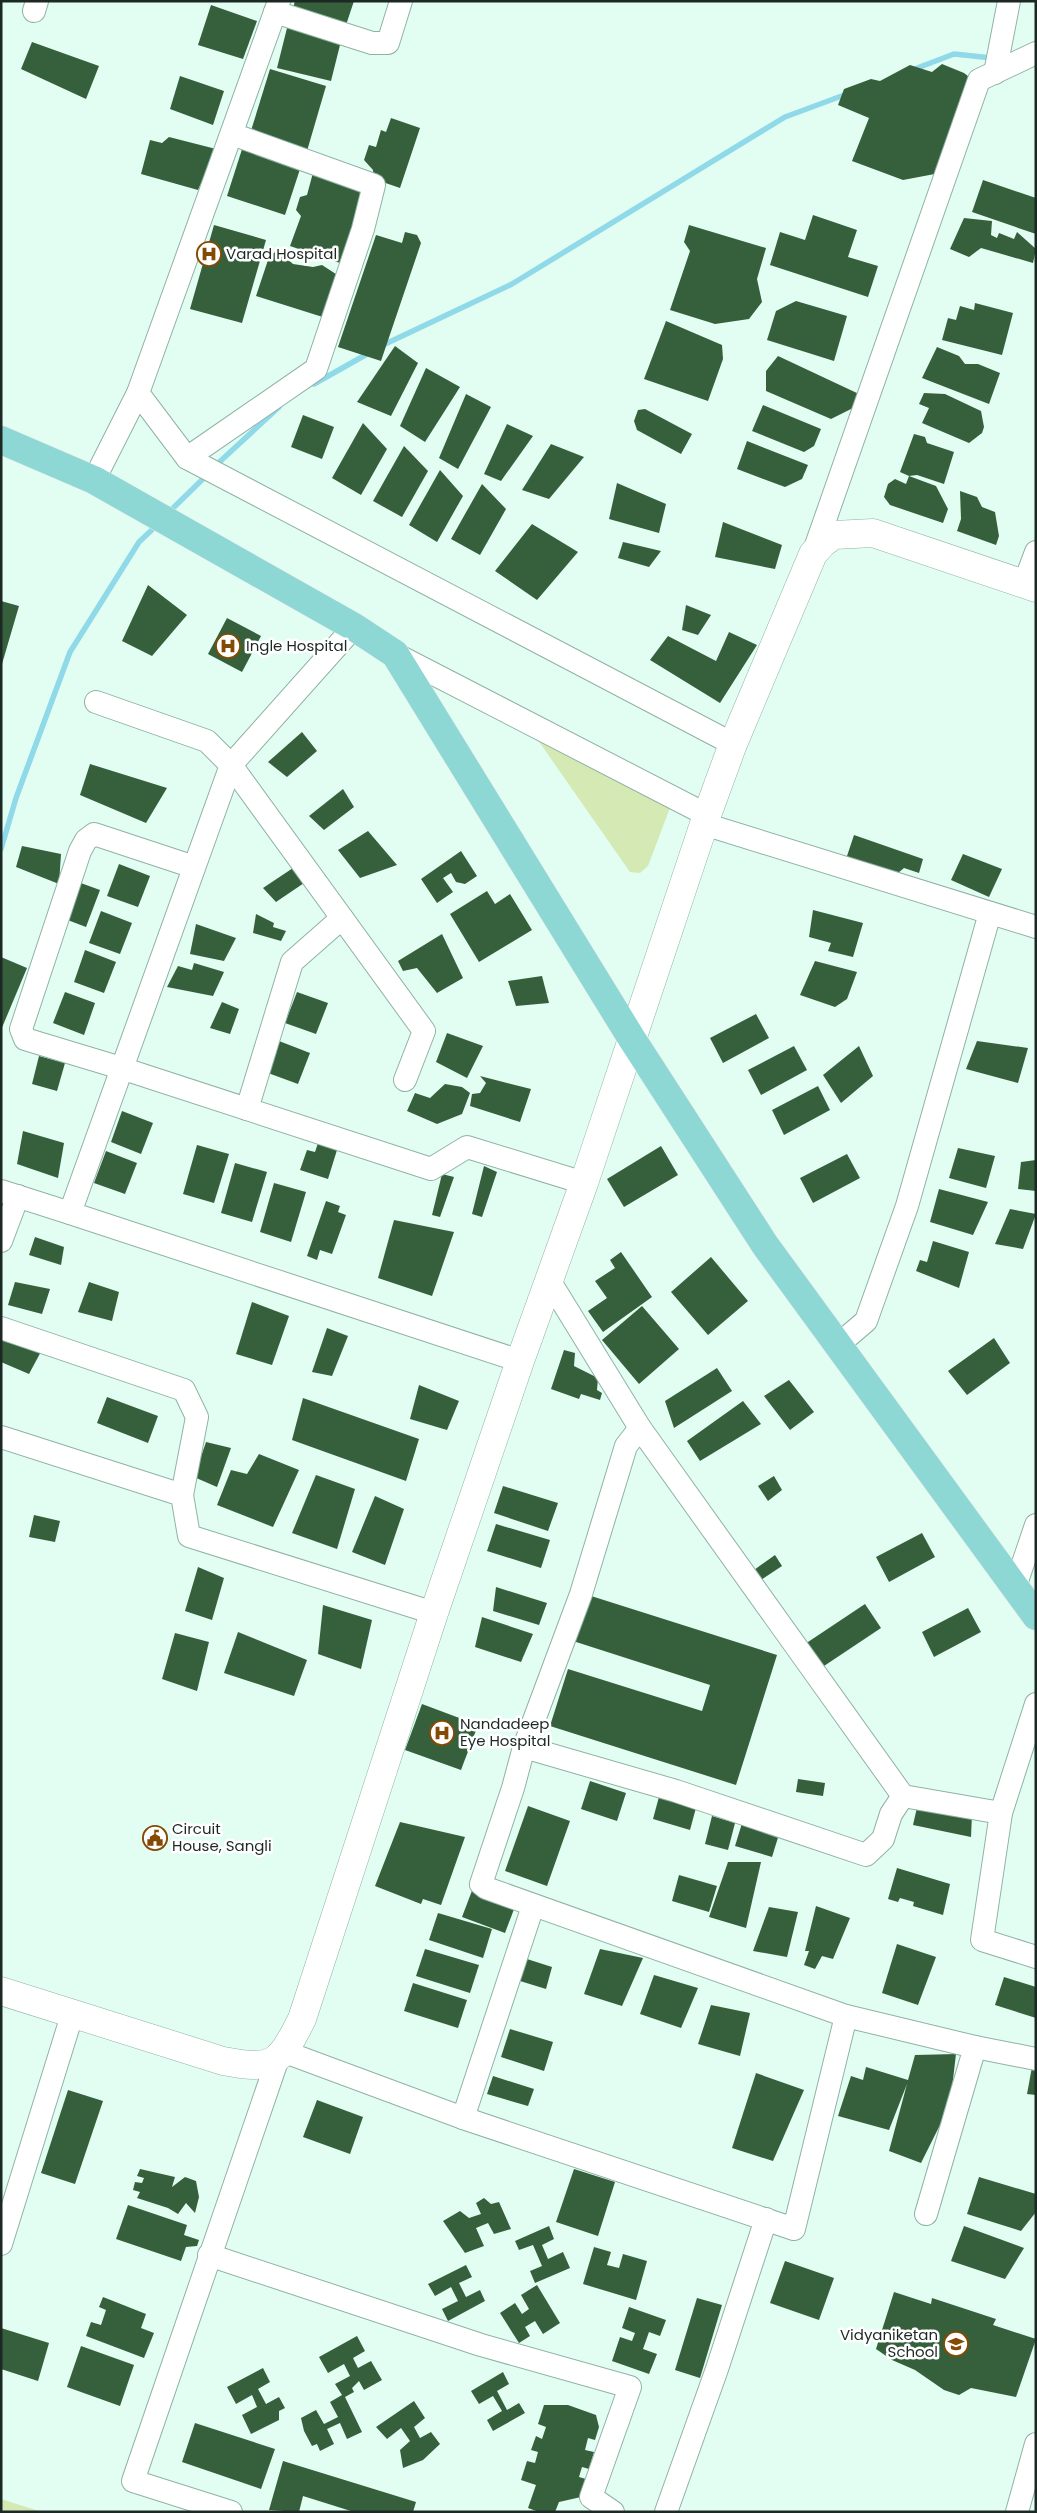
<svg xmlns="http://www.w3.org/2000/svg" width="1037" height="2513" viewBox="0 0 1037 2513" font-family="Poppins,sans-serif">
<rect width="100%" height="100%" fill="#e2fef3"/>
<g fill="#d4e9b4">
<path d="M526,723l145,82 -23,61 -8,7 -10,-1z"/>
<path d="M1,2499l41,13h-41z"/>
</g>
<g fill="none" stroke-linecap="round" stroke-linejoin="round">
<g stroke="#90d9e9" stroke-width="5.5">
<path d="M912,70l42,-16 38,4"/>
<path d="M381,346l131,-62 273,-167 62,-23"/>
<path d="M314,384l55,-31"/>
<path d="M214,467l65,-60"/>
<path d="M168,513l40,-39"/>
<path d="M1,849l15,-51 54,-146 69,-110 18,-17"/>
</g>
</g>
<g fill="#36603c">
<path d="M295,1h59l-8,24 -53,-17z"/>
<path d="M211,5l46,16 -14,38 -45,-14z"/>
<path d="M288,24l54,13 -11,44 -54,-13z"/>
<path d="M32,42l67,24 -13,33 -65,-30z"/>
<path d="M942,64l22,9 13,10 -37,90 -37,7 -51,-19 17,-43 -31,-13 6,-16 27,-10 9,2 30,-16 22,7z"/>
<path d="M270,69l56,17 -19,65 -57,-17z"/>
<path d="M180,76l44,15 -11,34 -43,-16z"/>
<path d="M391,118l29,10 -20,60 -26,-9 -1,-9 -9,-10 5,-15 7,2 5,-17 5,2z"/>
<path d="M169,137l47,12 -18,41 -57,-16 9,-34 12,3z"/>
<path d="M244,143l58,20 -17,52 -58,-19z"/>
<path d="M314,169l55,19 -26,76 -53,-18 11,-30 -5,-6 4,-13 7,-2z"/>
<path d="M983,180l53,18v36l-64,-22z"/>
<path d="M813,215l44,15 -9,27 30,9 -10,31 -98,-32 10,-33 25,8z"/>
<path d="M964,218l28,3 -1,14 6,3 2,-5 15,6 3,-7 19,17 -3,14 -52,-15 -12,9 -19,-8z"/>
<path d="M214,225l52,15 -24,83 -52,-14z"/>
<path d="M689,225l77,23 -9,31 5,23 -13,17 -34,5 -45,-14 20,-59 -6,-9z"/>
<path d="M405,232l12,3 4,8 -40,118 -43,-14 38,-112 26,8z"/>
<path d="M279,251l14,13 20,3 9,-2 20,13 -13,41 -73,-23 14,-42z"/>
<path d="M796,301l51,15 -13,45 -67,-21 9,-29z"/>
<path d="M975,303l38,10 -11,42 -60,-15 6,-22 8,2 4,-14 14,4z"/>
<path d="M666,321l56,24 1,14 -15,42 -64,-22z"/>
<path d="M395,346l23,17 -27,53 -34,-14z"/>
<path d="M937,347l22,9 6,8h13l22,9 -11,31 -67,-26z"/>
<path d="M778,356l81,38 -6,14 -22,11 -65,-28v-20z"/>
<path d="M426,368l34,19 -35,55 -25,-16z"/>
<path d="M924,393l21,1 36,17 3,16 -2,6 -13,10 -47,-20 7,-15 -10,-4z"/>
<path d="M466,394l25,13 -33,62 -19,-11z"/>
<path d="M763,405l58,24 -7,17 -10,6 -52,-21z"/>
<path d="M645,409l47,25 -11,20 -44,-24 -3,-9 4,-11z"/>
<path d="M303,415l31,12 -12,32 -31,-12z"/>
<path d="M363,423l24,26 -26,46 -29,-17z"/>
<path d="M507,424l26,12 -32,45 -17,-7z"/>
<path d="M914,434l11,3 2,6 27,9 -10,32 -27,-9 -8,1 27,10 12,23 -5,14 -53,-18 -6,-8 4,-13 7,-5 11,5 3,-8 -9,-4z"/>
<path d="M747,441l61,24 -6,14 -17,8 -48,-18z"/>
<path d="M551,444l33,13 -35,42 -27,-9z"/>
<path d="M404,446l24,25 -26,46 -29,-16z"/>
<path d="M440,470l23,26 -26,46 -28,-17z"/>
<path d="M617,483l49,21 -7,29 -50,-14z"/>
<path d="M482,484l24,25 -26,46 -29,-16z"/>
<path d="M960,491l17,6 5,10 13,5 4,24 -3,9 -39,-14 4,-12z"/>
<path d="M723,522l59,23 -7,24 -60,-12z"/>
<path d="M532,524l46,28 -41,48 -42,-29z"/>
<path d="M623,542l38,9 -12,16 -31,-9z"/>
<path d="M148,585l39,30 -35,41 -30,-15z"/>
<path d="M1,601l18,5 -17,58h-1z"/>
<path d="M686,605l25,10 -13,20 -16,-5z"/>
<path d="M227,618l34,18 -19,36 -34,-18z"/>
<path d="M729,632l28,13 -37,58 -70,-43 18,-24 48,25z"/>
<path d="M302,732l15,19 -30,26 -19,-15z"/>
<path d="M90,764l77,24 -21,35 -66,-28z"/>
<path d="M343,789l11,18 -30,23 -15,-14z"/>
<path d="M368,831l29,34 -37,13 -22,-28z"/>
<path d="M854,835l69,24 -4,14 -15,-5 -12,10 -47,-16z"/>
<path d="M22,846l39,8 -2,30 -43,-17z"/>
<path d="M461,851l16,25 -12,8 -9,-2 -5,-9 -8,5 10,14 -16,11 -16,-24z"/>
<path d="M963,854l39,15 -13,28 -38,-17z"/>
<path d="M119,864l31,12 -12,31 -31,-11z"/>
<path d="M296,866l11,15 -31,21 -13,-14z"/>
<path d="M78,882l22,8 -14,37 -21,-8z"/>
<path d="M487,891l8,13 15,-10 22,36 -53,32 -29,-48z"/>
<path d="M813,910l50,13 -10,34 -25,-6 3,-8 -22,-6z"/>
<path d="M101,911l31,12 -12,31 -31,-11z"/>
<path d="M256,914l18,9 -1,4 13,4 -5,10 -28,-8z"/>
<path d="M196,924l40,14 -12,23 -34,-7z"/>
<path d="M442,934l21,44 -26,15 -20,-25 -14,3 -5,-10z"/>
<path d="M85,950l31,12 -12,31 -30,-11z"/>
<path d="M1,957l26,11 -26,62z"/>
<path d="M815,961l42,11 -10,27 -12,8 -35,-12z"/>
<path d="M194,963l30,9 -11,24 -46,-9 11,-21 14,4z"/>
<path d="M542,976l7,27 -33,3 -8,-25z"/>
<path d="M65,992l30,11 -11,32 -31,-12z"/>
<path d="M297,992l31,11 -12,31 -31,-11z"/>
<path d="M222,1002l17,7 -9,25 -20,-6z"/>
<path d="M756,1014l13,24 -46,25 -13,-25z"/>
<path d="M447,1033l36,13 -16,32 -31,-16z"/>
<path d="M279,1041l31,12 -12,31 -30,-11z"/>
<path d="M977,1041l51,7 -10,35 -52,-14z"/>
<path d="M794,1046l13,24 -46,25 -13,-25z"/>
<path d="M859,1046l14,30 -32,27 -18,-28z"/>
<path d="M39,1056l26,7 -8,28 -25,-7z"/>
<path d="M480,1076l51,13 -11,33 -50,-16 2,-12 8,-1 6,-10z"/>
<path d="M445,1084l17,3 8,6 -8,21 -25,10 -30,-13 8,-18 15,5z"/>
<path d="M818,1086l12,24 -46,25 -12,-25z"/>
<path d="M122,1111l31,12 -12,31 -30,-12z"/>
<path d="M23,1131l41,12 -6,35 -41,-14z"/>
<path d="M318,1143l19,7 -9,29 -28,-9 7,-20 8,2z"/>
<path d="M197,1145l32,9 -15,49 -31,-9z"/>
<path d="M661,1146l17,29 -54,32 -17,-28z"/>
<path d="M958,1148l37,8 -9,32 -37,-10z"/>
<path d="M106,1151l31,12 -12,31 -31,-11z"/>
<path d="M847,1154l13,24 -47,25 -13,-25z"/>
<path d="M1036,1160v31l-18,-2 3,-27z"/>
<path d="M235,1163l32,9 -15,50 -31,-9z"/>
<path d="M484,1166l13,6 -15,45 -10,-3z"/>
<path d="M442,1174l12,3 -14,40 -8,-2z"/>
<path d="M274,1183l32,9 -15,50 -31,-10z"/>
<path d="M939,1189l49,13 -15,33 -43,-13z"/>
<path d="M326,1201l14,5 -2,6 8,3 -14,39 -12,-4 -3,10 -10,-4z"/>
<path d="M1010,1209l26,5 -13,35 -28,-5z"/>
<path d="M394,1220l60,12 -22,64 -54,-18z"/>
<path d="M35,1237l29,10 -3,18 -32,-10z"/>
<path d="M933,1241l36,11 -10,36 -43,-17 4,-11 7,2z"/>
<path d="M621,1252l31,45 -49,35 -15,-21 19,-13 -12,-17 20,-13 -5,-8z"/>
<path d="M711,1257l37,44 -40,34 -37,-43z"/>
<path d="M15,1282l35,7 -8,25 -34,-9z"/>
<path d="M89,1282l30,10 -7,29 -34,-9z"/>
<path d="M252,1302l37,14 -17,49 -36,-11z"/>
<path d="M642,1306l37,43 -40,35 -37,-44z"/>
<path d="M327,1328l21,8 -16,40 -20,-4z"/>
<path d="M1,1331l43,15 -15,28 -28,-12z"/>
<path d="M994,1338l16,25 -43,32 -19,-24z"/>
<path d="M564,1350l11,3 -1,13 24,12 -1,12 5,3 -2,7 -19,-6 -2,5 -28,-10z"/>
<path d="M717,1368l15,23 -58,37 -9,-27z"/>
<path d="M789,1380l25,32 -24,18 -26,-34z"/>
<path d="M419,1385l40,16 -12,29 -37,-11z"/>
<path d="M107,1397l51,19 -10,27 -51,-20z"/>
<path d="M303,1398l116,41 -13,42 -114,-41z"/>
<path d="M743,1401l18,23 -61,37 -13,-20z"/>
<path d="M206,1442l25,6 -14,39 -23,-10z"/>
<path d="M259,1454l40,16 -26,57 -56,-22 14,-35 16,4z"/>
<path d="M316,1475l39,14 -18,60 -45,-16z"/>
<path d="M774,1476l8,14 -14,11 -10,-15z"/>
<path d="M503,1486l55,17 -10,28 -54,-18z"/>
<path d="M375,1496l29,13 -19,56 -33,-13z"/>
<path d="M34,1515l26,6 -5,21 -26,-5z"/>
<path d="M496,1524l54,16 -9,28 -54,-17z"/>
<path d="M922,1533l13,24 -46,25 -13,-25z"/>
<path d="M775,1555l7,11 -21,14 -7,-10z"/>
<path d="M198,1567l26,11 -12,42 -27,-9z"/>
<path d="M496,1587l51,16 -8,22 -46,-14z"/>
<path d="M588,1595l189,60 -41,130 -186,-59 18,-57 134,42 8,-26 -137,-44z"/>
<path d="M865,1604l16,24 -60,40 -16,-24z"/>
<path d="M323,1605l49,15 -11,49 -43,-15z"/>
<path d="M968,1608l13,24 -47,25 -12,-25z"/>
<path d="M482,1617l51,17 -12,28 -46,-15z"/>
<path d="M238,1632l69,28 -13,36 -70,-23z"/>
<path d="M175,1633l34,9 -12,49 -35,-12z"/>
<path d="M422,1704l56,21 -17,45 -56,-20z"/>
<path d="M798,1779l27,4 -2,13 -27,-4z"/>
<path d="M590,1781l36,12 -9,28 -36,-12z"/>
<path d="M660,1793l37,11 -7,26 -37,-11z"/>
<path d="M918,1803l54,11 -1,23 -58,-12z"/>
<path d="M528,1806l42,15 -23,65 -42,-15z"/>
<path d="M712,1816l23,7 -7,27 -23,-6z"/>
<path d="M743,1820l37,11 -8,26 -37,-11z"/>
<path d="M400,1822l65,15 -24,68 -18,-6 -2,5 -46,-18z"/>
<path d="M728,1862h33l-15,66 -37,-11z"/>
<path d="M897,1868l53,16 -7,31 -30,-9 1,-4 -14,-4 -2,4 -10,-3z"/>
<path d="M679,1875l38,11 -8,26 -37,-11z"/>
<path d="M473,1888l43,16 -11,29 -43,-16z"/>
<path d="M816,1906l34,12 -17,41 -11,-3 -7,13 -11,-4 5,-14h-4z"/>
<path d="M769,1907l29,5 -11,45 -34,-6z"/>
<path d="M438,1913l54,16 -9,29 -54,-18z"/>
<path d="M897,1944l39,13 -18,48 -36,-12z"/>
<path d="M425,1949l54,16 -9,28 -54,-17z"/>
<path d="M600,1949l43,9 -21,48 -38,-12z"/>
<path d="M527,1959l25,8 -6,22 -26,-8z"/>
<path d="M654,1975l44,13 -17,40 -41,-14z"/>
<path d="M1004,1977l32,10v31l-41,-13z"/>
<path d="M413,1983l54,17 -9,28 -54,-17z"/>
<path d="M711,2005l39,8 -10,43 -42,-12z"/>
<path d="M510,2029l43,13 -9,29 -43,-14z"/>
<path d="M956,2054l-6,51 -29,58 -32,-12 18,-67 -18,46 -51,-14 13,-40 12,4 3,-13 42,13 7,-25z"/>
<path d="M1032,2067h4v28l-9,-1z"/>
<path d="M756,2073l48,17 -31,71 -41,-13z"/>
<path d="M493,2076l41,13 -6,17 -41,-12z"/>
<path d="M68,2090l35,11 -28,83 -34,-11z"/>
<path d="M317,2100l46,17 -13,37 -47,-17z"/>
<path d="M140,2169l35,8 -3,10 13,-10 11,4 3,16 -4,16 -9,-10 -8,11 -10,-6 -31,-10 3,-6 -7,-2 2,-8 7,1 2,-5 -7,-2z"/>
<path d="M574,2169l41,13 -17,54 -42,-14z"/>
<path d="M979,2177l57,17v18l-15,19 -54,-17z"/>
<path d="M484,2198l7,6 8,-2 12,27 -17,5 -6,-11 -12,5 8,18 -19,7 -22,-32 17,-10 9,7 12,-4 -5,-11z"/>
<path d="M128,2205l59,20 -3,10 15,5 -2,6 -11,1 -5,14 -65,-22z"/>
<path d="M549,2226l5,13 -12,6 6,14 15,-7 7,16 -35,15 -5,-12 12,-5 -9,-21 -14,5 -4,-9z"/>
<path d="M964,2226l60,22 -19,31 -54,-18z"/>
<path d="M594,2247l17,5 -4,13 12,3 4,-14 24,7 -11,39 -53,-16z"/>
<path d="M785,2261l49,17 -15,42 -49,-17z"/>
<path d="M466,2265l6,12 -13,6 7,14 14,-7 5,11 -37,20 -6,-12 16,-8 -7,-14 -16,9 -7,-12z"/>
<path d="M537,2285l23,38 -17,11 -8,-13 -10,6 5,9 -11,7 -19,-30 15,-10 7,11 7,-5 -8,-14z"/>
<path d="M894,2292l37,12 1,-6 64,21 -3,6 43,14 -20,58 -45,-9 -12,7 -15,-5 -29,-20 -23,-10 -16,-11z"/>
<path d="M103,2297l43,17 -5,14 13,5 -10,25 -58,-22 5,-14 10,3 5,-15 -7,-3z"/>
<path d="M697,2298l25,7 -22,73 -25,-8z"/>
<path d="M629,2307l37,13 -6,16 -11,-4 -6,17 14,5 -8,20 -37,-13 8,-24 12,4 3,-8 -13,-5z"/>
<path d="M1,2328l48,15 -11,38 -37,-12z"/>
<path d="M357,2336l8,15 -12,7 5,10 13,-7 11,19 -18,10 -5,-9 -7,7 2,4 -9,5 17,35 -15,7 -7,-16 -13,6 7,15 -14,7 -3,-7 -5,2 -8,-15 -3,-13 15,-8 8,14 14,-7 -8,-15 12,-7 -7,-11 15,-8 -6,-12 -16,9 -9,-16z"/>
<path d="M81,2346l53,19 -14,41 -53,-19z"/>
<path d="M263,2368l7,14 -12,7 8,15 13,-7 6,11 -6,3v9l-28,14 -9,-19 15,-8 -5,-12 -16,9 -9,-17z"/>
<path d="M503,2372l6,12 -12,7 10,19 12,-7 6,10 -32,18 -6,-11 15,-9 -9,-15 -14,8 -8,-13z"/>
<path d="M414,2401l11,17 -11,9 6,11 11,-6 9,12 -17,16 -20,8 -3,-18 10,-9 -9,-13 -14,11 -11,-12z"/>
<path d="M544,2405h24l28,10 3,12 -4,13 -7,-2 -3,12 9,2 -5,17 -7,-2 -3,10 7,2 -5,18 -22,5 -4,10h-16l-11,-4 8,-23 -15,-5 6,-19 8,2 3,-11 -7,-2 5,-14 6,3 4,-12 -8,-3z"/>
<path d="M195,2423l80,26 -14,40 -79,-27z"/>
<path d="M283,2461l133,41 -3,10h-59l-51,-16 -4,16 -30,-2z"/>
</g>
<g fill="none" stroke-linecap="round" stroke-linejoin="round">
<defs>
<g id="minor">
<path d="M34,11l3,-10"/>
<path d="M275,12l97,31h16l13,-42"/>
<path d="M995,73l14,-72"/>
<path d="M138,393l49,65 546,286"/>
<path d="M187,458l129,-89 47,-140 11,-44 -142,-51"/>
<path d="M94,480l44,-87 141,-392"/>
<path d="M813,554l166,-474 57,-27"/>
<path d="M1024,584l12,-32"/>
<path d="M354,627l-123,138 -161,448 450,148"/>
<path d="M395,654l312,161"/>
<path d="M96,702l111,39 24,24 193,266 -19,49"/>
<path d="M704,824l332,103"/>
<path d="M194,867l-100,-33 -8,6 -6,11 -59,178 4,10 96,29 310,101 36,-22 117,36"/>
<path d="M247,1109l45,-147 50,-44"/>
<path d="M1,1191l69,22"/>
<path d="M1,1241l17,-45"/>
<path d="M549,1280l91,148 263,368 98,17 35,-109"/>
<path d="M1,1328l183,62 13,27 -15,78"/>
<path d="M839,1344l27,-23 41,-115 83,-293"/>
<path d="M640,1428l-14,18 -45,148 -57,153 -11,41 -32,96 5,4 360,128"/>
<path d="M1,1437l181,58 7,41 245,77"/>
<path d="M1015,1587l21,-62"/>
<path d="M524,1747l152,44 190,64 17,-16 8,-25 12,-18"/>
<path d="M1001,1813l-19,127 54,17"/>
<path d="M975,2047l61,12"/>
<path d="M285,2052l178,66 331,111 52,-213 129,31 -49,167"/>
<path d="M463,2118l70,-212"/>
<path d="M1,2244l72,-232"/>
<path d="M209,2255l272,90 149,42 -39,110 22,15"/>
<path d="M231,2512l-98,-31 144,-420"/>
<path d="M666,2512l51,-143 49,-150"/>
<path d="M1017,2512l19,-68"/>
</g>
<path id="tertiary" d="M1,1991l222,70c52,10 56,3 79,-42l132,-406 86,-252 64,-178 123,-368 26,-71 80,-190 10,-11 11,-8 39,-2 163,55"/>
<path id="primary" d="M1,440l93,40 260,147 41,27 237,385 133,206 271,371"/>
</defs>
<use href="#minor" stroke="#90b2a5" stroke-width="24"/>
<use href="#tertiary" stroke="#90b2a5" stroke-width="29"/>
<use href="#primary" stroke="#e4e5e5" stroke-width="29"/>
<use href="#minor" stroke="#fff" stroke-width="22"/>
<use href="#tertiary" stroke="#fff" stroke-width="28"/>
<use href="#primary" stroke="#8dd7d4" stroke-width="28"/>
</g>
<defs>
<symbol id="hospital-ring" viewBox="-11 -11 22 22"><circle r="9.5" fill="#fff" stroke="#844902" stroke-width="1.5"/><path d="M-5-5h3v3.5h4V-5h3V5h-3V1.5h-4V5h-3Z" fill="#844902"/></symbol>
<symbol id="civic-ring" viewBox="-11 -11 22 22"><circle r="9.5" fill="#fff" stroke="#844902" stroke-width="1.5"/><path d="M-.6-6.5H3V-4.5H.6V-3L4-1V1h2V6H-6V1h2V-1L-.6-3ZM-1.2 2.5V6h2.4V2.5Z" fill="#844902"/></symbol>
<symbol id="school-ring" viewBox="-11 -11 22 22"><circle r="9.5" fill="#fff" stroke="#844902" stroke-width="1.5"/><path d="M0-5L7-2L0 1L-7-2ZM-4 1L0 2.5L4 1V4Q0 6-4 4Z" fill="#844902"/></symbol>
</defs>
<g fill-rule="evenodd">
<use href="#hospital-ring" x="195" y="240" width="28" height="28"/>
<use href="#hospital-ring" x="214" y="632" width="28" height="28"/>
<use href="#hospital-ring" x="428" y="1719" width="28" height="28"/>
<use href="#civic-ring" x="141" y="1824" width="28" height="28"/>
<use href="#school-ring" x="942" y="2330" width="28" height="28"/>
</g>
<g text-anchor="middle" stroke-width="5" stroke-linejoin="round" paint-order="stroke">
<g font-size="15" fill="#1b2823" stroke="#fff" text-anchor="start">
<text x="226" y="259">Varad Hospital</text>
<text x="246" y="651">Ingle Hospital</text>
<text x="460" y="1729">Nandadeep<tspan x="460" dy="17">Eye Hospital</tspan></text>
<text x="172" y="1834">Circuit<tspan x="172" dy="17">House, Sangli</tspan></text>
<text x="938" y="2340" text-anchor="end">Vidyaniketan<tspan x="938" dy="17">School</tspan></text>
</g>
</g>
<rect width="1037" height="2513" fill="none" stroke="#1b2823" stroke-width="5"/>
</svg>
